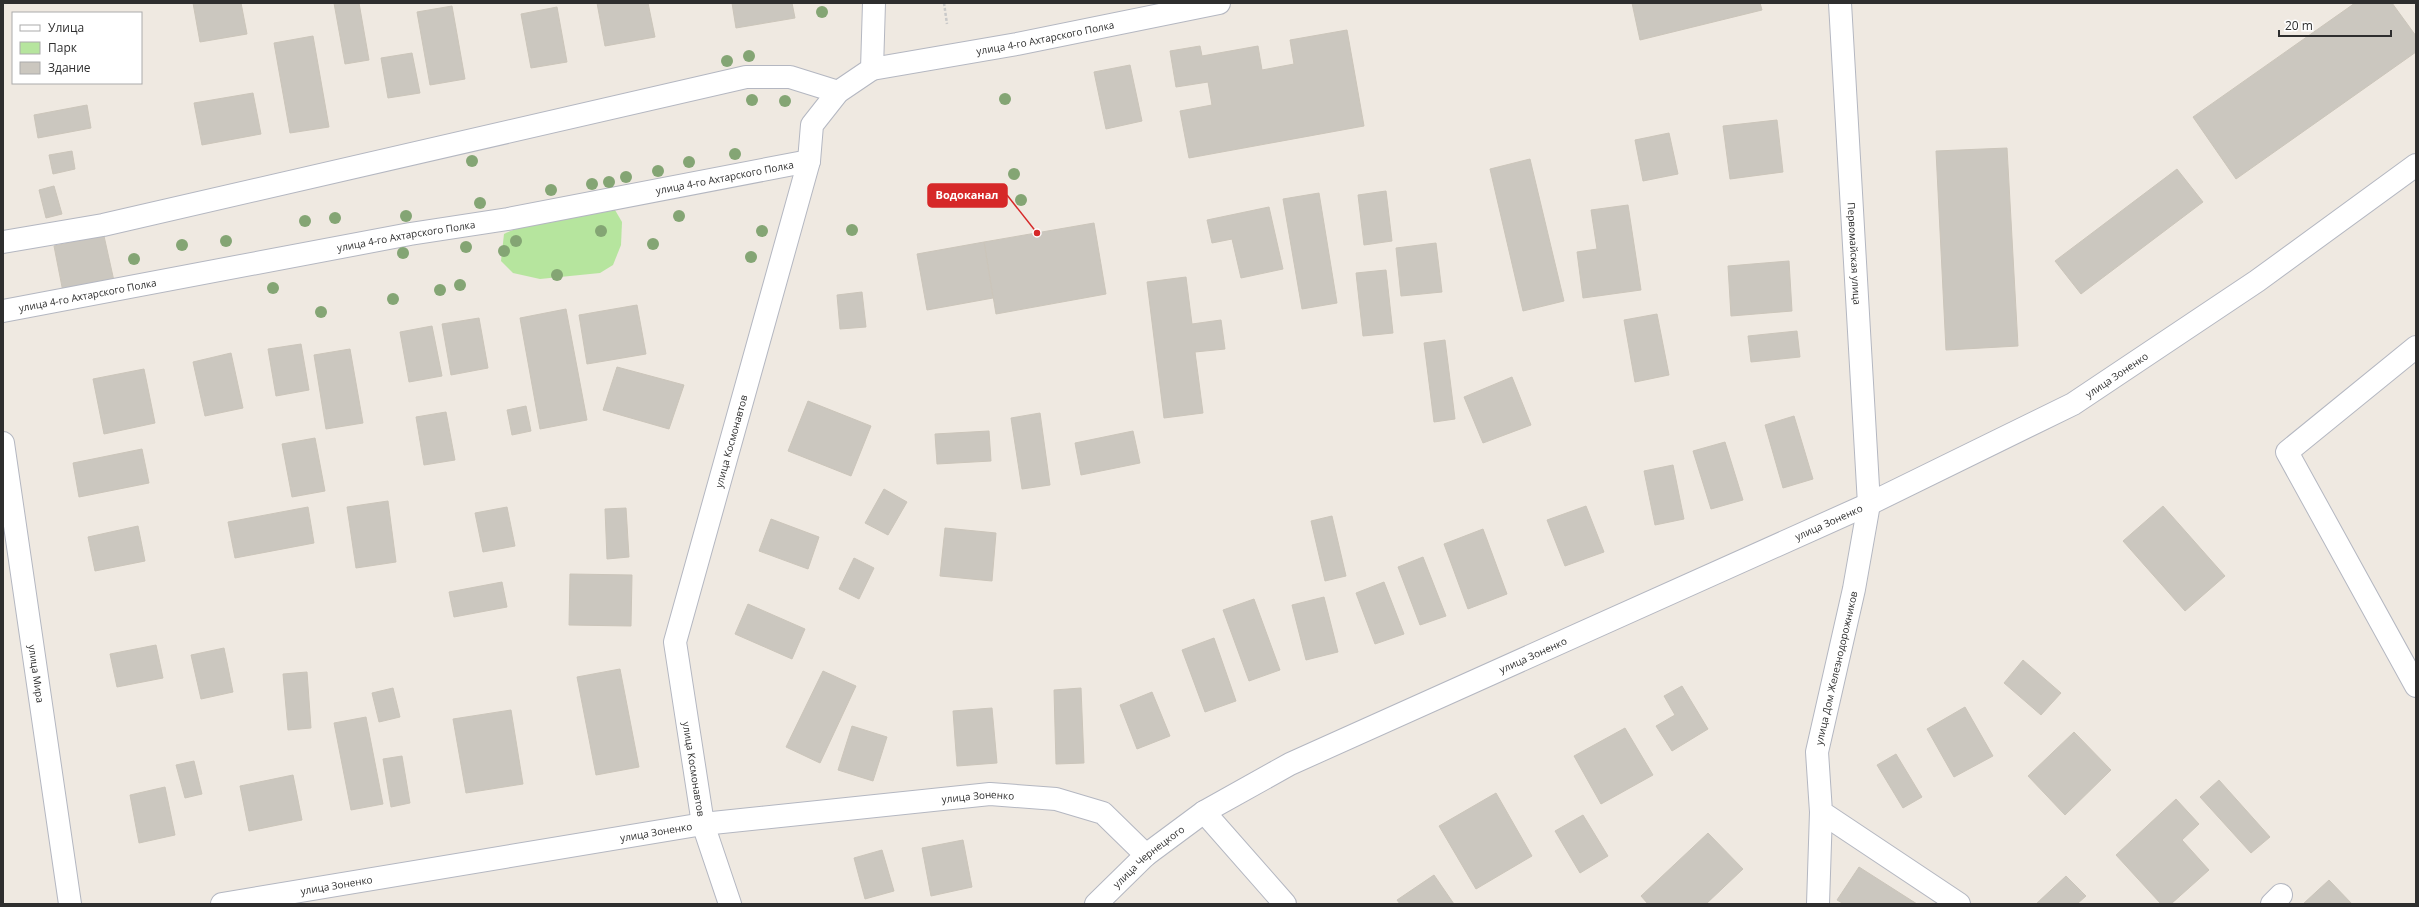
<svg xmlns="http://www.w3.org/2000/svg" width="2419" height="907" viewBox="0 0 2419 907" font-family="'Open Sans',sans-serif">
<rect width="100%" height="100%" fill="#efe9e1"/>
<path fill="#b6e59e" d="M615,210l7,12 -1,23 -8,20 -13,8 -60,6 -27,-6 -12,-12 3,-27c33,-16 75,-23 111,-24z"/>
<g fill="#cbc7bf" stroke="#cbc5ba">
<path d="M193,3h48l6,31 -47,8z"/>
<path d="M334,3h25l10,57 -24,4z"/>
<path d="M597,3h51l7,34 -50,9z"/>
<path d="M732,3h60l3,15 -59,10z"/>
<path d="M1632,3h128l2,7 -122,30z"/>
<path d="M2355,3h37l24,33v16l-180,127 -43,-62z"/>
<path d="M452,6l13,73 -35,6 -13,-73z"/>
<path d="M557,7l10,55 -36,6 -10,-54z"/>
<path d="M1347,30l17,96 -175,32 -9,-47 32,-6 -4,-23 -32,5 -6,-36 30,-5 2,10 56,-10 4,24 32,-6 -4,-24z"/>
<path d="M313,36l16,91 -39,6 -16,-90z"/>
<path d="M412,53l8,40 -32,5 -7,-40z"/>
<path d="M1130,65l12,56 -36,8 -12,-57z"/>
<path d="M253,93l8,41 -59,11 -8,-42z"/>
<path d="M87,105l4,23 -53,10 -4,-23z"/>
<path d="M1777,120l6,52 -53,7 -7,-53z"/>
<path d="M1669,133l9,41 -35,7 -8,-41z"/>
<path d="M2007,148l11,198 -72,4 -10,-199z"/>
<path d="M72,151l3,18 -22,5 -4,-19z"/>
<path d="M1530,159l34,142 -41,10 -33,-142z"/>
<path d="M2177,169l26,33 -122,92 -26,-33z"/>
<path d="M54,186l8,28 -16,4 -7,-28z"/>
<path d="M1386,191l6,50 -28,4 -6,-50z"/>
<path d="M1319,193l18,110 -35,6 -19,-110z"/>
<path d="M1628,205l13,85 -58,8 -6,-46 20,-3 -6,-39z"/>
<path d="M1269,207l14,62 -42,9 -9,-39 -20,4 -5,-23z"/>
<path d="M1094,223l12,71 -110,20 -12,-72z"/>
<path d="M104,236l10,45 -51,11 -9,-46z"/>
<path d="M984,242l9,56 -66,12 -10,-56z"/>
<path d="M1436,243l6,49 -41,4 -5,-48z"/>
<path d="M1789,261l3,50 -61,5 -3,-50z"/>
<path d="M1386,270l7,63 -30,3 -7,-63z"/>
<path d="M1186,277l6,47 29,-4 4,29 -30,3 8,61 -39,5 -17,-136z"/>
<path d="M862,292l4,35 -26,2 -3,-34z"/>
<path d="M637,305l9,49 -59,10 -8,-49z"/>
<path d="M566,309l21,111 -47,9 -20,-111z"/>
<path d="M1657,314l12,61 -34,7 -11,-62z"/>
<path d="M479,318l9,50 -37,7 -9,-51z"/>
<path d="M432,326l10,50 -33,6 -9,-50z"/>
<path d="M1797,331l3,26 -49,5 -3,-26z"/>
<path d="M1445,340l10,79 -21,3 -10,-79z"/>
<path d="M301,344l8,46 -33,6 -8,-47z"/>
<path d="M350,349l13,74 -37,6 -12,-74z"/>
<path d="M231,353l12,55 -38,8 -12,-54z"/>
<path d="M617,367l67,18 -15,44 -66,-19z"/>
<path d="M144,369l11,54 -51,11 -11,-55z"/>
<path d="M1512,377l19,48 -48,18 -19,-46z"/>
<path d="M808,401l63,25 -20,50 -63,-25z"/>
<path d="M526,406l5,25 -19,4 -5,-25z"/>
<path d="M446,412l9,48 -31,5 -8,-48z"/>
<path d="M1040,413l10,72 -28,4 -11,-71z"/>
<path d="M1794,416l19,63 -30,9 -18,-63z"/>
<path d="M989,431l2,30 -54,3 -2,-30z"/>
<path d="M1133,431l7,32 -59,12 -6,-32z"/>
<path d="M315,438l10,53 -33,6 -10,-53z"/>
<path d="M1725,442l18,58 -32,9 -18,-58z"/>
<path d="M142,449l7,34 -70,14 -6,-34z"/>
<path d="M1673,465l11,54 -29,6 -11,-54z"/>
<path d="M884,489l23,13 -19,33 -23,-12z"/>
<path d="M388,501l8,61 -40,6 -9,-61z"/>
<path d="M1586,506l18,46 -39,14 -18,-46z"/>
<path d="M2163,506l62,70 -40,35 -62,-70z"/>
<path d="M308,507l6,36 -79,15 -7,-36z"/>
<path d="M507,507l8,39 -32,6 -8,-39z"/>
<path d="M626,508l3,49 -22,2 -2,-50z"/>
<path d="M1332,516l14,60 -21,5 -14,-60z"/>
<path d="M771,519l48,18 -11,32 -49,-18z"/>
<path d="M138,526l7,35 -50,10 -7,-34z"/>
<path d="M945,528l51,5 -4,48 -52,-5z"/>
<path d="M1483,529l24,65 -39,15 -24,-65z"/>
<path d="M1423,557l23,59 -26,9 -22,-58z"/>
<path d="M854,558l20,10 -15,31 -20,-10z"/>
<path d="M570,574l62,1 -1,51 -62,-1z"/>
<path d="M502,582l5,25 -53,10 -5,-25z"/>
<path d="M1384,582l20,52 -29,10 -19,-51z"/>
<path d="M1324,597l14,55 -32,8 -14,-55z"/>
<path d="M1254,599l26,71 -31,11 -26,-71z"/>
<path d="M748,604l57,25 -13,30 -57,-25z"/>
<path d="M1214,638l22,63 -31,11 -23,-62z"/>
<path d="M156,645l7,33 -46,9 -7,-33z"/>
<path d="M224,648l9,44 -32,7 -10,-44z"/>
<path d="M2023,660l38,33 -20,22 -37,-32z"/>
<path d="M620,669l19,98 -43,8 -19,-98z"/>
<path d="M823,671l33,15 -36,77 -34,-16z"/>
<path d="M307,672l4,56 -23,2 -5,-56z"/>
<path d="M1682,686l26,43 -36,22 -16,-25 19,-11 -11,-19z"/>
<path d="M393,688l7,29 -21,5 -7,-29z"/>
<path d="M1081,688l3,75 -28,1 -2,-74z"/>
<path d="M1152,692l18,44 -33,13 -17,-44z"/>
<path d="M1965,707l28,49 -39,21 -27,-48z"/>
<path d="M992,708l5,55 -40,3 -4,-55z"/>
<path d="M511,710l12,74 -57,9 -13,-74z"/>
<path d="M366,717l17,87 -32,6 -17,-87z"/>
<path d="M852,726l35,11 -14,44 -35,-11z"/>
<path d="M1625,728l28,47 -52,29 -27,-48z"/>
<path d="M2074,732l37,38 -46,45 -37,-39z"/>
<path d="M1896,754l26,43 -19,11 -26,-43z"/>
<path d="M402,756l8,47 -19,4 -8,-48z"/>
<path d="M194,761l8,33 -17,4 -9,-33z"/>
<path d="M293,775l9,45 -53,11 -9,-45z"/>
<path d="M2219,780l51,57 -19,16 -51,-56z"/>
<path d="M165,787l10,48 -36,8 -9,-48z"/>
<path d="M1496,793l36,63 -56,33 -37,-63z"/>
<path d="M2176,799l23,25 -17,16 27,30 -38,34h-10l-45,-49z"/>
<path d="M1583,815l25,41 -28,17 -25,-42z"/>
<path d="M1708,833l35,36 -37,35h-58l-7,-8z"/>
<path d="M963,840l9,47 -41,9 -9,-48z"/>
<path d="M882,850l12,41 -29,8 -11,-41z"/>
<path d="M1859,867l58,37h-73l-7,-4z"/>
<path d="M1434,875l20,29h-54l-3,-4z"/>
<path d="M2066,876l20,20 -9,8h-41z"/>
<path d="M2329,880l23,24h-49z"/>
</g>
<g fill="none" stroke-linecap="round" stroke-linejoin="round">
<defs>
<g id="minor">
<path id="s1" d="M1840,3l29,501 -15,85 -37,163 4,60 138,92"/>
<path id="s2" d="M872,69l145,-25 202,-41"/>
<path d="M3,242l100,-17 643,-148h44l48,15"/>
<path id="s3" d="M3,311l407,-77 98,-15 301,-58"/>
<path d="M2416,347l-129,105 129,234"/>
<path id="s4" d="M3,443l67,461"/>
<path d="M1204,812l81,92"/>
<path id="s5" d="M222,904l481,-80 287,-30 66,5 47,14 43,42"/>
<path id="s6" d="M730,904l-27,-80 -28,-182 134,-481 3,-36 26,-33 34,-23 2,-66"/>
<path id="s7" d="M1096,904l50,-49 58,-43 86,-48 579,-260 204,-100 184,-123 159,-116"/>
<path d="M1818,904l3,-92"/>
<path d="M2272,904l9,-9"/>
</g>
</defs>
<use href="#minor" stroke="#b4b7c1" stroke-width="24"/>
<path stroke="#c9c9c9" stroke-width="2.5" stroke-dasharray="3 2" stroke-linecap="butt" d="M944,3l3,21"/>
<use href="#minor" stroke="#fff" stroke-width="22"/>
</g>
<g fill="#84a574">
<circle cx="822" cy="12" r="6"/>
<circle cx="749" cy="56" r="6"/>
<circle cx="727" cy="61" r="6"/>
<circle cx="1005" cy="99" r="6"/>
<circle cx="752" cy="100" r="6"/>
<circle cx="785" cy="101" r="6"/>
<circle cx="735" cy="154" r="6"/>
<circle cx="472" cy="161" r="6"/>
<circle cx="689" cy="162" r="6"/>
<circle cx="658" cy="171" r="6"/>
<circle cx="1014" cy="174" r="6"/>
<circle cx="626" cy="177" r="6"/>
<circle cx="609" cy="182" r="6"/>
<circle cx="592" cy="184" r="6"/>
<circle cx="551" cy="190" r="6"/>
<circle cx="1021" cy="200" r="6"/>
<circle cx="480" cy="203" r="6"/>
<circle cx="406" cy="216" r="6"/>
<circle cx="679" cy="216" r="6"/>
<circle cx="335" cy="218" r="6"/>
<circle cx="305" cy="221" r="6"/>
<circle cx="852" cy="230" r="6"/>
<circle cx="601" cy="231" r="6"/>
<circle cx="762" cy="231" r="6"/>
<circle cx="226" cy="241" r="6"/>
<circle cx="516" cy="241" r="6"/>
<circle cx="653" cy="244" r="6"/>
<circle cx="182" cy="245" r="6"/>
<circle cx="466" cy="247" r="6"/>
<circle cx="504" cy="251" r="6"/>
<circle cx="403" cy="253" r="6"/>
<circle cx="751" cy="257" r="6"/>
<circle cx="134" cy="259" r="6"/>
<circle cx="557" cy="275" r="6"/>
<circle cx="460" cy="285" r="6"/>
<circle cx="273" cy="288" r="6"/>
<circle cx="440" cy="290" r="6"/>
<circle cx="393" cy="299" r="6"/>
<circle cx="321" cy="312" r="6"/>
</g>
<g text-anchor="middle" stroke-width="4" stroke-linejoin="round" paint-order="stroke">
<g font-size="10" fill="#2e2e2e" stroke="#fff">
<text dy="4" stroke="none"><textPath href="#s2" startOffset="176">улица 4-го Ахтарского Полка</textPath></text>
<text dy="4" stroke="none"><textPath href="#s3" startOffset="734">улица 4-го Ахтарского Полка</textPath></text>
<text dy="4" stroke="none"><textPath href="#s3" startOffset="410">улица 4-го Ахтарского Полка</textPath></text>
<text dy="4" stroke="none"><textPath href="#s1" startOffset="251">Первомайская улица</textPath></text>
<text dy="4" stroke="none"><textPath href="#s3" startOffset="86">улица 4-го Ахтарского Полка</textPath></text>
<text dy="4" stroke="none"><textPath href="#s7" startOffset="1155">улица Зоненко</textPath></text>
<text dy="4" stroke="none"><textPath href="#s6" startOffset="477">улица Космонавтов</textPath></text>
<text dy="4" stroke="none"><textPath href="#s7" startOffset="831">улица Зоненко</textPath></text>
<text dy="4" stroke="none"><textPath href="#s7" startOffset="507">улица Зоненко</textPath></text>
<text transform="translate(1836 668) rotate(-77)" y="4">улица Дом Железнодорожников</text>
<text dy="4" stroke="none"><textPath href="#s4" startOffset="233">улица Мира</textPath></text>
<text transform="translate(694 769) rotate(81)" y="4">улица Космонавтов</text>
<text dy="4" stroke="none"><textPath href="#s5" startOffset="764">улица Зоненко</textPath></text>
<text dy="4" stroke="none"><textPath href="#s5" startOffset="440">улица Зоненко</textPath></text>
<text dy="4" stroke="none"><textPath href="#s7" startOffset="71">улица Чернецкого</textPath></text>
<text dy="4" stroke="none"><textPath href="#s5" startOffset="116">улица Зоненко</textPath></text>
</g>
</g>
<path fill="none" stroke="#d62828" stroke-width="1.5" d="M1037 233L1007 195"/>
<circle fill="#d62828" stroke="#fff" stroke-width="1.5" cx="1037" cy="233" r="4"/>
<rect fill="#d62828" stroke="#d62828" stroke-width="1.5" x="928" y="184" width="79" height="23" rx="4"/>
<g font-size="11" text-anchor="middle" font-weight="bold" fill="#fff">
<text x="967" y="199">Водоканал</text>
</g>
<rect width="2419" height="907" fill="none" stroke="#2e2e2e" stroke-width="8"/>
<rect x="12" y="12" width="130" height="72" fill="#ffffff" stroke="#ababab"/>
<rect x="20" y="25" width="20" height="6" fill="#ffffff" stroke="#ababab"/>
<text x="48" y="32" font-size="12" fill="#2e2e2e">Улица</text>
<rect x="20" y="42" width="20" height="12" fill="#b6e59e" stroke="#ababab"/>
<text x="48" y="52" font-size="12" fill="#2e2e2e">Парк</text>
<rect x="20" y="62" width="20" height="12" fill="#cbc7bf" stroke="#ababab"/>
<text x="48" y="72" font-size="12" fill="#2e2e2e">Здание</text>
<path d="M2279 30v6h112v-6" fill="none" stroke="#2e2e2e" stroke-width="2"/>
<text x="2285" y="30" font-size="12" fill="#2e2e2e" stroke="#ffffff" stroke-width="3" paint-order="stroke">20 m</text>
</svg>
